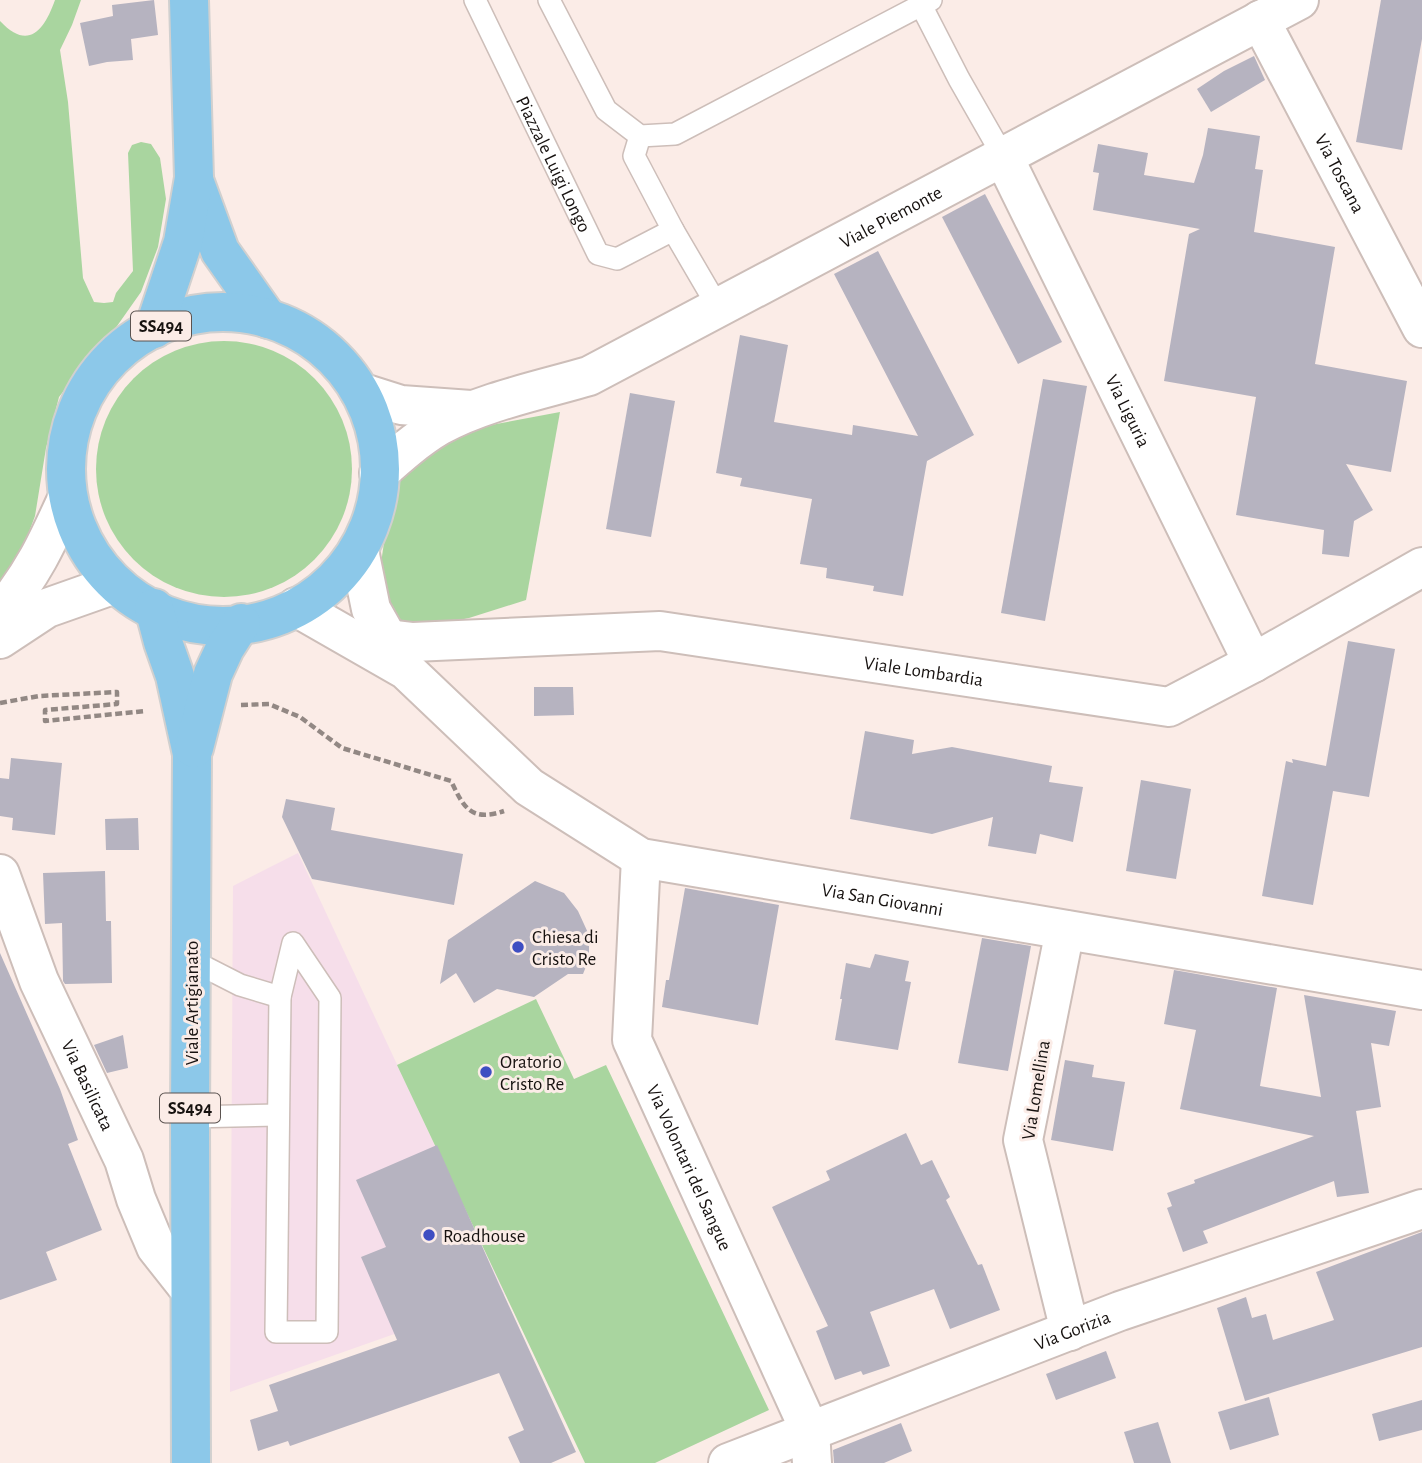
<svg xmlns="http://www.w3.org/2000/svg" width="1422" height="1463" viewBox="0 0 1422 1463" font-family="'Alegreya Sans',sans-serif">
<rect width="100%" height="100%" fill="#fbece7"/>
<path fill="#f6deea" d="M298,853l207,442 -275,97 3,-506z"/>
<g fill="#a9d59f">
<path d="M55,0h26l-9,25 -12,25 8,52 15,176 11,24 10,1 9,-1 3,-9 17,-22 -5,-118 4,-8 9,-3 10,2 9,14 6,41 -8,48 -17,45 -31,44 -21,22 -30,39 -13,51 -11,68 -16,43 -19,21v-559c28,30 44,10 55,-21z"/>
<circle cx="224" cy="469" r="128"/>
<path d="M560,412l-34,188 -57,18 -40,8 -26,-1 -11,-9 -12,-46 6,-41 15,-52 21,-27 58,-23z"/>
<path d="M536,999l38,80 32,-14 163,345 -114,53h-70l-188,-398z"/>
</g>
<g fill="#b6b3c0">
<path d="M154,0l4,35 -27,4 2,21 -26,2 -18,4 -9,-43 33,-7 -1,-11z"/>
<path d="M1381,0h41v39l-20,111 -46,-8z"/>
<path d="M1254,56l11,24 -54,32 -14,-23 27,-18z"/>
<path d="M1208,128l52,8 -5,33 8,1 -9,62 81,15 -20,117 92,17 -16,91 -45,-8 27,46 -19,11 -5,36 -27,-3 2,-24 -88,-15 20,-118 -92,-16 25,-147 11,-5 -107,-19 6,-37 -6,-1 5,-28 50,9 -4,22 50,8 9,-28z"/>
<path d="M985,194l77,148 -44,22 -76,-147z"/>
<path d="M878,251l96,184 -47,26 -24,135 -30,-5 1,-5 -48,-8 1,-10 -27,-4 12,-65 -72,-13 2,-8 -26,-5 24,-138 48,10 -14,77 78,13 1,-10 65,11 -84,-162z"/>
<path d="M1043,379l44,7 -42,235 -44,-8z"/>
<path d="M630,393l45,8 -24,136 -45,-8z"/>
<path d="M1348,641l47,8 -26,148 -36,-6 -20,114 -51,-9 24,-135 7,2 -1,-4 34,7z"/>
<path d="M534,687h39l1,28 -40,1z"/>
<path d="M865,731l49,9 -2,14 40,-7 100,19 -3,16 34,5 -10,55 -33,-8 -4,20 -48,-8 5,-29 -61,17 -82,-15z"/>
<path d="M11,758l51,5 -7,72 -43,-5 1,-12 -13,-2v-38l9,1z"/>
<path d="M1141,780l50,9 -15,90 -50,-8z"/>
<path d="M286,799l49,9 -4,22 132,24 -9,51 -142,-26 -30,-62z"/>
<path d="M138,818l1,32h-33l-1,-31z"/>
<path d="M105,871l1,50h5l1,62 -47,1 -2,-3 -1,-58 -17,1 -2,-51z"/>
<path d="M535,881l29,12 14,18 11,24v24l-6,15h-15l-34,23 -37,-8 -23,14 -18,-30 -16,11 8,-44z"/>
<path d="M685,888l94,17 -21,120 -96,-18 4,-27h3z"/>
<path d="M982,938l49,8 -23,125 -50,-8z"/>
<path d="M0,953l60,136 18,51 -10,4 34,86 -56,22 11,28 -57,20z"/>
<path d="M875,954l34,7 -4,20 6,1 -13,68 -63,-10 7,-41h-2l6,-36 24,5z"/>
<path d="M1174,970l103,18 -17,98 61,11 -17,-102 92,16 -7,35 -18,-3 10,64 -25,4 13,82 -32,4 -3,-16 -131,50 5,12 -25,9 -16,-44 5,-2 -5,-13 28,-10 -1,-3 120,-44 -134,-27 16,-79 -32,-6z"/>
<path d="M123,1035l5,33 -21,5 -13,-28z"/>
<path d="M1065,1060l29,5 -2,12 33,5 -12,69 -62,-11z"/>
<path d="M906,1133l15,32 11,-5 18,37 -4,3 32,65 4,-1 18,46 -50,19 -16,-40 -64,23 20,54 -27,9 -2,-4 -26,9 -19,-49 12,-5 -56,-119 58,-27 -4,-9z"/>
<path d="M437,1145l61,137 78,170 -25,11h-31l-12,-26 16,-7 -25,-57 -209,73 -2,-5 -30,10 -8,-31 28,-9 -9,-26 128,-45 -36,-83 25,-10 -30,-67z"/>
<path d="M1422,1232v115l-177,54 -28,-93 29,-11 6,21 14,-4 7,26 61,-20 -18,-48z"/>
<path d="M1106,1351l10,27 -60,22 -10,-26z"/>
<path d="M1269,1397l10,38 -49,15 -12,-38z"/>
<path d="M1422,1400v30l-43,11 -7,-27z"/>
<path d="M1158,1422l13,41h-37l-10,-31z"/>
<path d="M901,1423l11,28 -28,12h-50l-1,-13z"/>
</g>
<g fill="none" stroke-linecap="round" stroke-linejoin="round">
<defs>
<g id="service">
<path id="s1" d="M475,0l123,254 19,5 56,-29"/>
<path d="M549,0l57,110 34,26 35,-2 256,-134"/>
<path d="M921,5l38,74 44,77"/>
<path d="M640,136l-6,20 39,74 45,77"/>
<path d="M293,943l37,55 -3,334h-51l4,-335z"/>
<path d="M191,960l49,25 40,12"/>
<path d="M190,1117l88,-2"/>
</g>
<g id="minor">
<path id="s2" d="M1260,20l162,308"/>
<path id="s3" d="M1003,156l250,507"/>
<path d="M360,392l41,13 70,5"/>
<path id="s4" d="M379,473c19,-17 38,-34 60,-47 43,-24 102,-36 150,-50l710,-376"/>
<path d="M359,550l12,59 30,53"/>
<path id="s5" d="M296,607l110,63 123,117 112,71 781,132"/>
<path id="s6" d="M388,639l25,3 247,-11 509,76 84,-44 169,-96"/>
<path id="s7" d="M641,858l-9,182 178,391 2,32"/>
<path id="s8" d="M0,874l39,107 85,179 12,39 20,48 34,43"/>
<path d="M1065,930l-42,210 47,191"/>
<path id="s9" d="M728,1463l392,-152 302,-102"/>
</g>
<g id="tertiary">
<path d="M0,613c32,-37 47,-70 67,-114"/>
<path d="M0,639l47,-31 68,-24"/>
</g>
<g id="primary">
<path d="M194,180l26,71 48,68"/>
<circle cx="223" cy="469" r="157"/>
<path d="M154,329l29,-87 11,-64 -5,-178"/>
<path d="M154,608l9,34 12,34 17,78 -2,363 1,346"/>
<path d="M194,748l19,-74 12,-26 16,-25"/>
</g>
</defs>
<use href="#service" stroke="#cdbeb9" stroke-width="24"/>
<use href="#minor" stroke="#cdbeb9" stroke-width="42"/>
<use href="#tertiary" stroke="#cdbeb9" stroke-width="42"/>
<use href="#primary" stroke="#d1d0cf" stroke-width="42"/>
<g stroke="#928884" stroke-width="4.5" stroke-dasharray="7 3.5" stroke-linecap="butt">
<path d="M0,703l39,-7 78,-4v12l-72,6v11l100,-10"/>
<path d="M241,705l28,-1 31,13 42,31 109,33c13,27 20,41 53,30"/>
</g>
<use href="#service" stroke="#fff" stroke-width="21"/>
<use href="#minor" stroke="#fff" stroke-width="38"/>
<use href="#tertiary" stroke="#fff" stroke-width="38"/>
<use href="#primary" stroke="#8cc8e9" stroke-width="38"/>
</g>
<g fill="#3e4ec2" stroke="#fbece7" stroke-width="2.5">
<circle cx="518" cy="947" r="7"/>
<circle cx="486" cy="1072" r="7"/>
<circle cx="429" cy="1235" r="7"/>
</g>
<g text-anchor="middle" stroke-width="6" stroke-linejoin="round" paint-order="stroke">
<g fill="#fbece7" stroke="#5b5350" stroke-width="2">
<rect x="131" y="311.5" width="60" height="29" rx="5"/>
<rect x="160" y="1093.5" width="60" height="29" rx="5"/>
</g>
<g font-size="18" font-weight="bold" fill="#171210">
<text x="161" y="332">SS494</text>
<text x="190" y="1114">SS494</text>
</g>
<g font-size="19" fill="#171210" stroke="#fbece7">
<text dy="7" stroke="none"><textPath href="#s1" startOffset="182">Piazzale Luigi Longo</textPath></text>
<text dy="7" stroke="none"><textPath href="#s2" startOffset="173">Via Toscana</textPath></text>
<text dy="7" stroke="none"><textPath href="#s4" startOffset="576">Viale Piemonte</textPath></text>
<text dy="7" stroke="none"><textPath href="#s3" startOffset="284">Via Liguria</textPath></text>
<text dy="7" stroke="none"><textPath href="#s6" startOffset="539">Viale Lombardia</textPath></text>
<text dy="7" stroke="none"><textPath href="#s5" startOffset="674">Via San Giovanni</textPath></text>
<text transform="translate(191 1003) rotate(-90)" y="7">Viale Artigianato</text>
<text dy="7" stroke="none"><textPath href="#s8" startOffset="229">Via Basilicata</textPath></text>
<text transform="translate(1035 1090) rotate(-81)" y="7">Via Lomellina</text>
<text dy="7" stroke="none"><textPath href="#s7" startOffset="322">Via Volontari del Sangue</textPath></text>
<text dy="7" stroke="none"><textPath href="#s9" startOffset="369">Via Gorizia</textPath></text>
</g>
<g font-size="19" fill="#171210" stroke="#fbece7" text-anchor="start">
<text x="532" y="943">Chiesa di<tspan x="532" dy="22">Cristo Re</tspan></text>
<text x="500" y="1068">Oratorio<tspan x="500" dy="22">Cristo Re</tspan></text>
<text x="443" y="1242">Roadhouse</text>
</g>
</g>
</svg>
